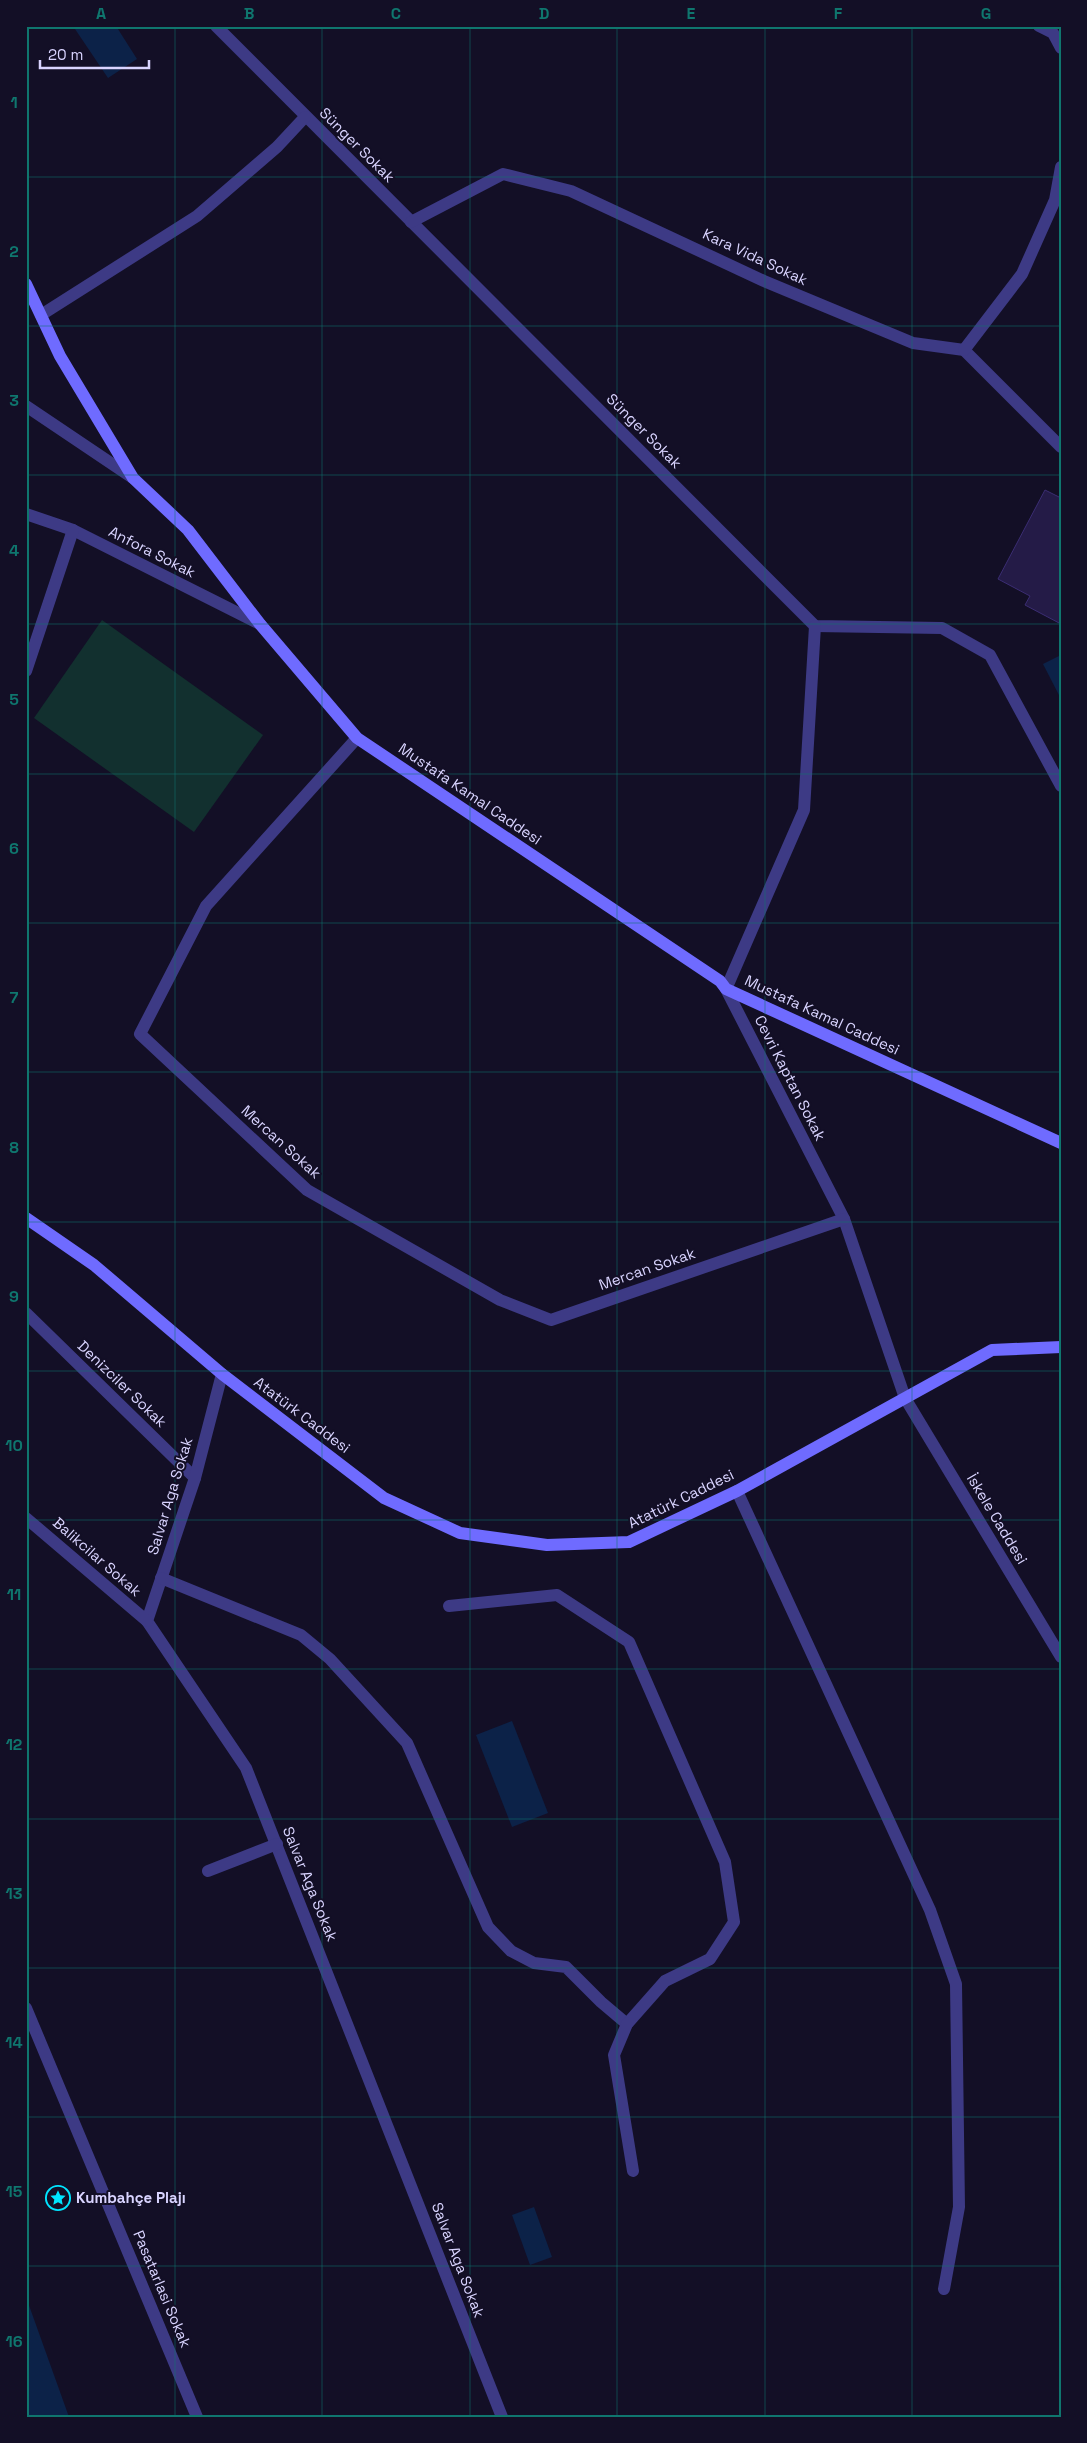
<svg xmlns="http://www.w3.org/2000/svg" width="1087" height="2443" viewBox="0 0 1087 2443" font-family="'Space Grotesk',sans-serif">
<rect width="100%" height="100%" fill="#130f26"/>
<path fill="#12302f" d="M102,620l161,115 -69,97 -160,-114z"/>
<g fill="#0c2248">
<path d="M73,26h43l21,33 -29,19z"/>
<path d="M1061,655v44l-18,-35z"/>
<path d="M512,1721l36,92 -36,14 -36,-92z"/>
<path d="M534,2207l18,50 -22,8 -18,-50z"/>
<path d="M26,2297l43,120h-43z"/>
</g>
<path fill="#241b47" stroke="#3b2d73" d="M1045,490l16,8v126l-36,-19 5,-9 -32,-17z"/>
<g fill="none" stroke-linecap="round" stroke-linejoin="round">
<g stroke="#3d3a85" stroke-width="12">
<path d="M216,26l599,600 127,2 48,27 71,131"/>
<path d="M1039,26l14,7 8,15"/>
<path d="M411,222l92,-48 68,17 193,90 149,62 51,7 97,97"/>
<path d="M41,315l156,-99 80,-69 28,-30"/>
<path d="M964,350l58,-76 33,-74 6,-33"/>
<path d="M26,406l107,72"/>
<path d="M26,514l47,16 187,94"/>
<path d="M815,626l-11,184 -78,179 118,230 61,179 156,259"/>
<path d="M26,671l47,-141"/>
<path d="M357,738l-151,168 -66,128 167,156 193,110 51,20 293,-101"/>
<path d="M26,1313l169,165"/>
<path d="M222,1374l-27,104 -48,143 99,147 256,649"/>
<path d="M737,1491l193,419 26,74 3,223 -15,82"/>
<path d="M26,1518l121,103"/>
<path d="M161,1578l140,57 29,24 77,84 81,184 23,24 23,12 32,4 35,35 26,22"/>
<path d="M449,1606l108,-11 72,47 96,220 9,60 -24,37 -45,22 -38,43 -13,31 19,116"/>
<path d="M208,1871l69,-27"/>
<path d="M26,2008l171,409"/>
</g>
<g stroke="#6f6bff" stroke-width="12">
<path d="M26,284l34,72 73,122 55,52 72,94 97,114 363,243 6,8 335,154"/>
<path d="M26,1218l68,47 128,109 162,124 76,35 87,12 82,-3 108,-51 255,-141 69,-3"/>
</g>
</g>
<path fill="none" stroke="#0f766e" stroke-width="1" stroke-opacity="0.55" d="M175,26v2391M322,26v2391M470,26v2391M617,26v2391M765,26v2391M912,26v2391M26,177h1035M26,326h1035M26,475h1035M26,624h1035M26,774h1035M26,923h1035M26,1072h1035M26,1222h1035M26,1371h1035M26,1520h1035M26,1669h1035M26,1819h1035M26,1968h1035M26,2117h1035M26,2266h1035"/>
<defs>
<symbol id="sight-ring" viewBox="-11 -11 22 22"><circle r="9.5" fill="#130f26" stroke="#00e5ff" stroke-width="1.5"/><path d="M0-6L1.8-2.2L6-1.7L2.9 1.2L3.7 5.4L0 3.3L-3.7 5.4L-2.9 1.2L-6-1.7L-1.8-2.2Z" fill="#00e5ff"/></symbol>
</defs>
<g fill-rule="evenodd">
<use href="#sight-ring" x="44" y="2184" width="28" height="28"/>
</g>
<g text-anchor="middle" stroke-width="4" stroke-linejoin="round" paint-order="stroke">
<g font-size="15" fill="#d9d4ff" stroke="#130f26">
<text transform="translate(357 145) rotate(45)" y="5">Sünger Sokak</text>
<text transform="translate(755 257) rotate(25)" y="5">Kara Vida Sokak</text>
<text transform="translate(644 431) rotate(45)" y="5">Sünger Sokak</text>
<text transform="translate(152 552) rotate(27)" y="5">Anfora Sokak</text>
<text transform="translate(470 794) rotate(34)" y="5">Mustafa Kamal Caddesi</text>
<text transform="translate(822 1015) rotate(25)" y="5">Mustafa Kamal Caddesi</text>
<text transform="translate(790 1078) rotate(63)" y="5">Cevri Kaptan Sokak</text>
<text transform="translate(281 1142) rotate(42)" y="5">Mercan Sokak</text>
<text transform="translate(647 1269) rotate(-19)" y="5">Mercan Sokak</text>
<text transform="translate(122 1384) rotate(44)" y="5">Denizciler Sokak</text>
<text transform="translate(302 1415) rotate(37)" y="5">Atatürk Caddesi</text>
<text transform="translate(170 1496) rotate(-73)" y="5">Salvar Aga Sokak</text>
<text transform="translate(681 1499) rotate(-26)" y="5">Atatürk Caddesi</text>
<text transform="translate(997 1519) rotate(59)" y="5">İskele Caddesi</text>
<text transform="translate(97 1557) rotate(41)" y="5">Balikcilar Sokak</text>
<text transform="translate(310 1884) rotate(68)" y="5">Salvar Aga Sokak</text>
<text transform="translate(458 2260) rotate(69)" y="5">Salvar Aga Sokak</text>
<text transform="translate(162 2289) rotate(67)" y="5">Pasatarlasi Sokak</text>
</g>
<g font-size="15" font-weight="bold" fill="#d9d4ff" stroke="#130f26" text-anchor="start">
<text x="76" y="2203">Kumbahçe Plajı</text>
</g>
</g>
<rect width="1087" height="2443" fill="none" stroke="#130f26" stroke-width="55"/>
<path d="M40 60v8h109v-8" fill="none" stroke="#d9d4ff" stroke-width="2.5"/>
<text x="48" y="60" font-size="15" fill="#d9d4ff" stroke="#130f26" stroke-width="4" paint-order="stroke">20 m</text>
<rect x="28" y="28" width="1032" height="2388" fill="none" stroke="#0f766e" stroke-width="2"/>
<g font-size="16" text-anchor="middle" font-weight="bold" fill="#0f766e">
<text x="101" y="19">A</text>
<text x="249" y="19">B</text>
<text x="396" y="19">C</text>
<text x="544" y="19">D</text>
<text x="691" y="19">E</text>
<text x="838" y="19">F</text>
<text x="986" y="19">G</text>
<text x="14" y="108">1</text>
<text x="14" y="257">2</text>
<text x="14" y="406">3</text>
<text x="14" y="556">4</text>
<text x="14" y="705">5</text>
<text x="14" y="854">6</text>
<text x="14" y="1003">7</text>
<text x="14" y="1153">8</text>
<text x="14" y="1302">9</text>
<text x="14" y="1451">10</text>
<text x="14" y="1600">11</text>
<text x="14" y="1750">12</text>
<text x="14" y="1899">13</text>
<text x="14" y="2048">14</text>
<text x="14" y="2197">15</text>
<text x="14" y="2347">16</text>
</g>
</svg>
